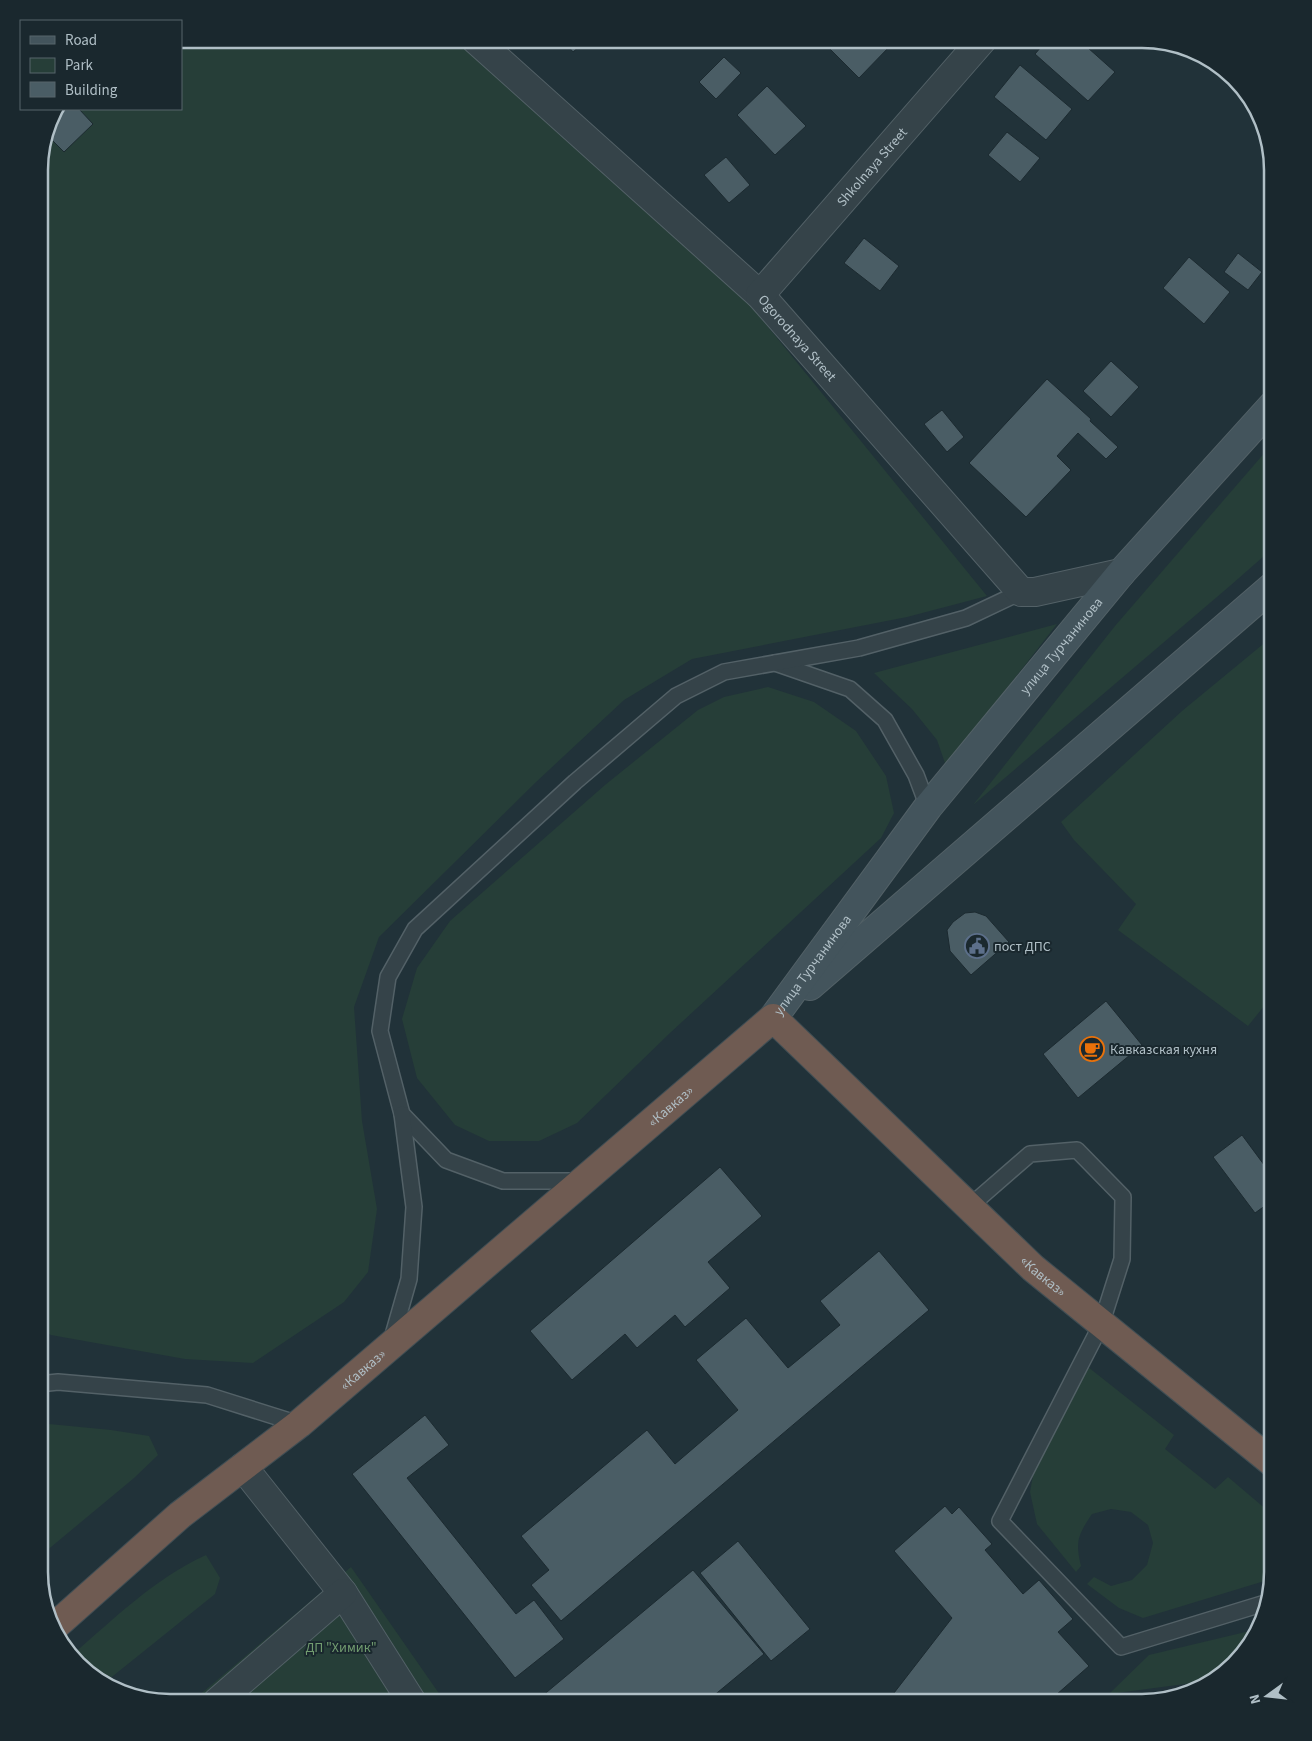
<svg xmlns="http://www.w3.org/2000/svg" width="1312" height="1741" viewBox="0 0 1312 1741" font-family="'Source Sans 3',sans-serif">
<rect width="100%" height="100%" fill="#213239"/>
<g fill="#263e38">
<path d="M181,39h276l294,267 236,290 -80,21 -215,42 -68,41 -89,83 -156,154 -25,70 8,114 15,88 -9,63 -24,30 -91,61 -68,-4 -134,-24 -12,-6v-1169l13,-48 2,-3h127z"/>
<path d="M1273,443v105l-42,37 -258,220 142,-179z"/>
<path d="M1057,624l-111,142 -9,-26 -25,-31 -38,-36z"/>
<path d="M1273,636v359l-25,31 -130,-96 18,-26 -62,-64 -13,-18 121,-111z"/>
<path d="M768,687l46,15 42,29 30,45 8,37 -13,25 -211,195 -93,90 -38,18h-50l-34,-16 -38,-47 -15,-59 15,-51 33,-47 155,-136 93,-75 26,-13z"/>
<path d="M1088,1367l86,68 -9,14 50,40 13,-12 45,38v57l-2,7 -128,39 -24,-10 -32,-24 7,-7 17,9 21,-6 15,-15 6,-22 -5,-18 -17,-13 -20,-3 -19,5c-14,21 -17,27 -11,52l-5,6 -39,-48 -7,-32 4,-22z"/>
<path d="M39,1423l72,7 38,6 9,19 -24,23 -95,79z"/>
<path d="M206,1555l14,23 -5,16 -112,90 -31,-29c42,-36 83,-77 134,-100z"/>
<path d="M351,1567l94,135h-254z"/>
<path d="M1258,1629l-2,8 -41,43 -106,14 40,-39z"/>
</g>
<g fill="#4a5d65" stroke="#1c2a30">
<path d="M562,39h26l-15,13z"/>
<path d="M828,39h56l7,6 -32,33 -35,-35z"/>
<path d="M1048,39h30l37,33 -27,29 -53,-47z"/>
<path d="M724,57l17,16 -25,26 -17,-17z"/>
<path d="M1020,65l52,44 -26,31 -52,-43z"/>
<path d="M767,86l39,40 -31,29 -38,-40z"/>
<path d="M54,109h25l14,15 -29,28 -18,-18 6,-22z"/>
<path d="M1007,132l33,26 -20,24 -32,-27z"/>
<path d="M726,157l24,28 -21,18 -25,-28z"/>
<path d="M864,238l35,28 -19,25 -36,-28z"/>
<path d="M1238,253l24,19 -14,18 -24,-18z"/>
<path d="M1189,257l41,35 -26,32 -41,-36z"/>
<path d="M1111,361l28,26 -28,30 -28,-26z"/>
<path d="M1047,379l44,40 -1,2 28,26 -12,12 -28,-26 -21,23 14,14 -45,47 -57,-54z"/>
<path d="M942,410l22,27 -17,15 -23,-28z"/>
<path d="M975,912l11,4 23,26 -38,33 -21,-24 -3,-21 6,-8 12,-9z"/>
<path d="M1106,1001l36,44 -64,53 -35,-44z"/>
<path d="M1242,1135l31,42v23l-18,13 -42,-56z"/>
<path d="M720,1167l42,49 -54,46 22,26 -45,39 -10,-12 -38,33 -12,-14 -53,46 -42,-49z"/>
<path d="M879,1251l50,59 -368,311 -30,-36 18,-15 -28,-34 126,-106 28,34 63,-54 -42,-50 50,-42 42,50 52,-43 -20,-24z"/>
<path d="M425,1415l24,30 -42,33 109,136 18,-14 30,39 -49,39 -163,-204z"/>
<path d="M945,1506l7,8 7,-7 33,37 -7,6 38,44 16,-14 34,39 -15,13 31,34 -41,36h-161l65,-84 -58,-67z"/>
<path d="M738,1541l72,88 -39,32 -71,-88z"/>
<path d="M693,1570l71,84 -58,48h-171z"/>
</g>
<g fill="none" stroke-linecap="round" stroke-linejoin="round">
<defs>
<g id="lane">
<path d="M775,663l75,26 35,31 31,55 12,32"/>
<path d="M581,1181h-78l-57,-21 -44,-46 -22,-83 8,-54 27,-48 160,-147 101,-86 48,-24 135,-24 107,-30 55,-26"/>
<path d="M969,1207l61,-53 47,-4 46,47 -1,62 -21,66 -101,196 121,126 144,-44"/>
<path d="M391,1342l18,-63 5,-72 -12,-93"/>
<path d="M39,1384l19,-2 149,13 92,29"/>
</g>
<g id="street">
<path id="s1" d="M475,39l285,256 261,297h14l86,-19"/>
<path id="s2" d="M760,295l223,-256"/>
<path d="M243,1467l100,126 69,109"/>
<path d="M217,1702l126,-109"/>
</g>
<g id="secondary">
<path d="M810,986l463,-400"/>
<path id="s3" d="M773,1018l155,-211 193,-234 152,-168"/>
</g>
<g id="highway">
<path id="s4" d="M55,1626l125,-111 119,-91 474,-406 260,250 240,195"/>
</g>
</defs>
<use href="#lane" stroke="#536167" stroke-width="18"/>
<use href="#street" stroke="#536167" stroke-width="30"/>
<use href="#secondary" stroke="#536167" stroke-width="30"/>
<use href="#highway" stroke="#404e54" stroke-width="30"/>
<use href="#lane" stroke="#354349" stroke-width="15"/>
<use href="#street" stroke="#354349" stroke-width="28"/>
<use href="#secondary" stroke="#43545c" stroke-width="28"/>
<use href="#highway" stroke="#6f5b52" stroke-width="28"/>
</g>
<defs>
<symbol id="civic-ring" viewBox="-11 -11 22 22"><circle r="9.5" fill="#1a282e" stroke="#5c6f8a" stroke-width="1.5"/><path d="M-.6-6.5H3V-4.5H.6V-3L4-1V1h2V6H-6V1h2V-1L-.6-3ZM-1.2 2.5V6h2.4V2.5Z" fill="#5c6f8a"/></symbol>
<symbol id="cafe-ring" viewBox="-11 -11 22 22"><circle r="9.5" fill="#1a282e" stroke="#e8710a" stroke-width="1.5"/><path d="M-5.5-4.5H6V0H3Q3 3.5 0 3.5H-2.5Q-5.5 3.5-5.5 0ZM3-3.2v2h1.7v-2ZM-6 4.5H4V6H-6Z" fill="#e8710a"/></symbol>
</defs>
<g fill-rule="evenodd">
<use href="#civic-ring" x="963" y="932" width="28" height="28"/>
<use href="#cafe-ring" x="1078" y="1035" width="28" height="28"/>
</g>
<g text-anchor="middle" stroke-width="4" stroke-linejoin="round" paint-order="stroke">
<g font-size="14" fill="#b0bfc6" stroke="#1a282e">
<text dy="5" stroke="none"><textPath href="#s2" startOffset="170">Shkolnaya Street</textPath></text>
<text dy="5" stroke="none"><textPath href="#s1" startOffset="440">Ogorodnaya Street</textPath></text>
<text dy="5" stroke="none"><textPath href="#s3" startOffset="471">улица Турчанинова</textPath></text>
<text dy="5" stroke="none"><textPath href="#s3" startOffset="66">улица Турчанинова</textPath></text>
<text dy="5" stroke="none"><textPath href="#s4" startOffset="806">«Кавказ»</textPath></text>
<text dy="5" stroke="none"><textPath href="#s4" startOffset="1315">«Кавказ»</textPath></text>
<text dy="5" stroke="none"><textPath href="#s4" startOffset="401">«Кавказ»</textPath></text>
</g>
<g font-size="14" fill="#b0bfc6" stroke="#1a282e" text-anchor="start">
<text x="994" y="951">пост ДПС</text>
<text x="1110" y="1054">Кавказская кухня</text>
</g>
<g font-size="14" fill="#719b6f" stroke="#1a282e">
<text x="341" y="1652">ДП "Химик"</text>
</g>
</g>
<path d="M0 0H1312V1741H0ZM170 48H1142A122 122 0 0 1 1264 170V1572A122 122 0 0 1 1142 1694H170A122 122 0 0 1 48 1572V170A122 122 0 0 1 170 48Z" fill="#1a282e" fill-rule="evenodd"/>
<path fill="none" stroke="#b0bfc6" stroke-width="2.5" d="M170 48H1142A122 122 0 0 1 1264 170V1572A122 122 0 0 1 1142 1694H170A122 122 0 0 1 48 1572V170A122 122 0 0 1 170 48Z"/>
<rect x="20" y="20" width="162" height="90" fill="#1a282e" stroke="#56646b"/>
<rect x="30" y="36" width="25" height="8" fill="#43545c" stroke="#56646b"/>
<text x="65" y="45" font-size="15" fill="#b0bfc6">Road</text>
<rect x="30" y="58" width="25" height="15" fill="#263e38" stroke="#56646b"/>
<text x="65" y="70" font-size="15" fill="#b0bfc6">Park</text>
<rect x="30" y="82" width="25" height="15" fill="#4a5d65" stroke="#56646b"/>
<text x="65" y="95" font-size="15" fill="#b0bfc6">Building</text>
<g transform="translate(1267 1696) rotate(255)" stroke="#1a282e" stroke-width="4" paint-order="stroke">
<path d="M0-4L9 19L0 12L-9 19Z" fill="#b0bfc6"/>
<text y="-8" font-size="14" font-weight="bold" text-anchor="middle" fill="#b0bfc6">N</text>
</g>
</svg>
